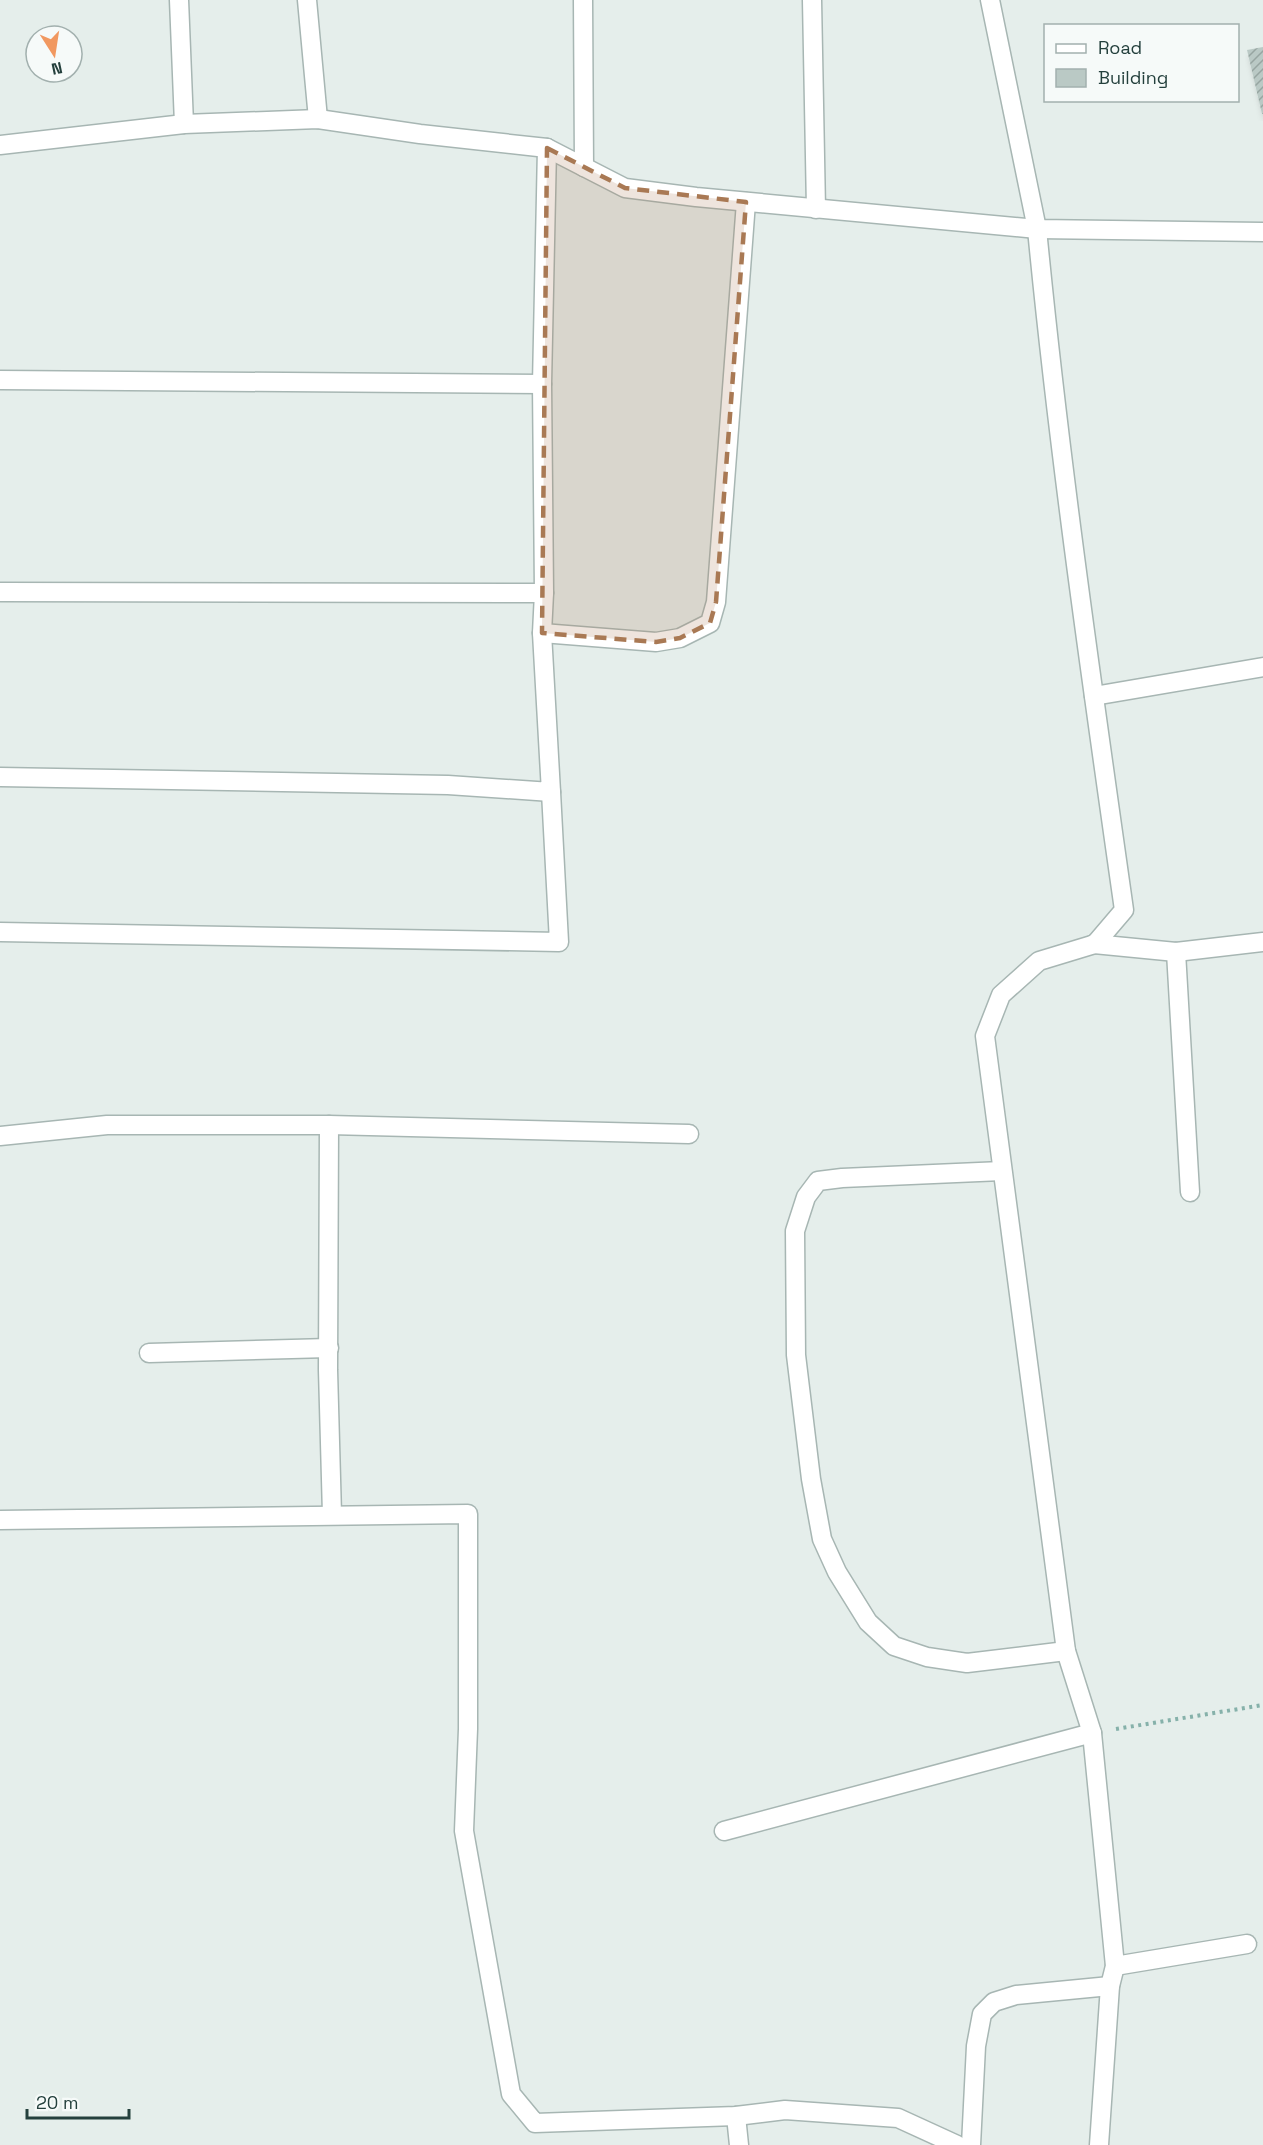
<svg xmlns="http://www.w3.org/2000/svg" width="1263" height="2145" viewBox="0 0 1263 2145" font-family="'Space Grotesk',sans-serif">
<defs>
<pattern id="building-hatch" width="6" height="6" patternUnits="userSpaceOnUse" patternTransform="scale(1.5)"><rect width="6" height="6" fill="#bac9c5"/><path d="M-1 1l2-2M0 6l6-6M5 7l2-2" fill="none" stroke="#97a5a1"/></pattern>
<filter id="shadow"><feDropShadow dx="3.5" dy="6" stdDeviation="3" flood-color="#0004"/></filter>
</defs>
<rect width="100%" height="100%" fill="#e5eeeb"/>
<path fill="url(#building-hatch)" filter="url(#shadow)" d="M1263,47v67h-1l-15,-64z"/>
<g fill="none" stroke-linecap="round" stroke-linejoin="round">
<defs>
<g id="service">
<path d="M583,0l1,167"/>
<path d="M812,0l4,209"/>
</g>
<g id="minor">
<path d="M179,0l5,124"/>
<path d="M307,0l11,119"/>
<path d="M990,0l47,229"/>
<path d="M0,380l542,4"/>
<path d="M0,592l544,1"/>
<path d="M542,633l114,9 24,-4 30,-15 6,-21 30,-400"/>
<path d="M1094,696l169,-29"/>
<path d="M0,777l448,8 103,7 -9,-159 2,-40 -2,-209 5,-236"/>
<path d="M0,932l559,10 -8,-150"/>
<path d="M1094,944l82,8 87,-10"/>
<path d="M1176,952l14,240"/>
<path d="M329,1125l-1,245 4,145"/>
<path d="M0,1136l107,-11h222l360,9"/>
<path d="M1002,1171l-160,7 -24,3 -12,16 -11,34 1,124 15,124 11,60 15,33 31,50 26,24 33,11 40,6 99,-12"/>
<path d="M149,1353l180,-5"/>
<path d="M0,1520l468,-6v215l-4,102 47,263 24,29 201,-7 49,-6 113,8 59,27"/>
<path d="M724,1831l368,-98"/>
<path d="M1115,1966l132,-22"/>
<path d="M736,2116l3,29"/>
<path d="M971,2145l5,-99 6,-32 12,-12 22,-7 94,-9"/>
</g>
<g id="tertiary">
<path d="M0,145l184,-21 134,-5 102,15 127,14 78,40 71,9 341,32 226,3"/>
<path d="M1037,229c22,228 55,455 87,681l-29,34 -56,17 -38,34 -16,41 81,615 26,82 23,233 -5,20 -11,159"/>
</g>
</defs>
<use href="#service" stroke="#a7b6b3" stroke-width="21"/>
<use href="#minor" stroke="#a7b6b3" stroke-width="21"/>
<use href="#tertiary" stroke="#a7b6b3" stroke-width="21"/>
<path stroke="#86b1aa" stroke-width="4" stroke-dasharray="3 4.5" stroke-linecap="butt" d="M1116,1729l147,-24"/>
<use href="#service" stroke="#fff" stroke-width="18"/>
<use href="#minor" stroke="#fff" stroke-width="18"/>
<use href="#tertiary" stroke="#fff" stroke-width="18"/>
</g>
<path fill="#a97954" fill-opacity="0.2" stroke="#a97954" stroke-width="4.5" stroke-dasharray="12 8" stroke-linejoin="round" d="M547,148l78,40 121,14 -30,400 -6,21 -30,15 -24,4 -114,-9z"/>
<rect x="1044" y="24" width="195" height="78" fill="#f6faf9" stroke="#a2b0ae" stroke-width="1.5"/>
<rect x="1056" y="44" width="30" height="9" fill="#ffffff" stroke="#a2b0ae" stroke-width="1.5"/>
<text x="1098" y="54" font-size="18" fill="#24403d">Road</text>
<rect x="1056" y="69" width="30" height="18" fill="#bac9c5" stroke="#a2b0ae" stroke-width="1.5"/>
<text x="1098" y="84" font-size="18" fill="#24403d">Building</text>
<g transform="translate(54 54) rotate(168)"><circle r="28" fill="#f6faf9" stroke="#a2b0ae" stroke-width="1.5"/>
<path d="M0-4.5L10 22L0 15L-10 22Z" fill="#f19860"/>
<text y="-9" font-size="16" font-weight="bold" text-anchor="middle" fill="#24403d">N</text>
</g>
<path d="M27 2109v9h102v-9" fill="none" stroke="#24403d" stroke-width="3"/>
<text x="36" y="2109" font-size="18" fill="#24403d" stroke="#f6faf9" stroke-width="4.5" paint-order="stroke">20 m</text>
</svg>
